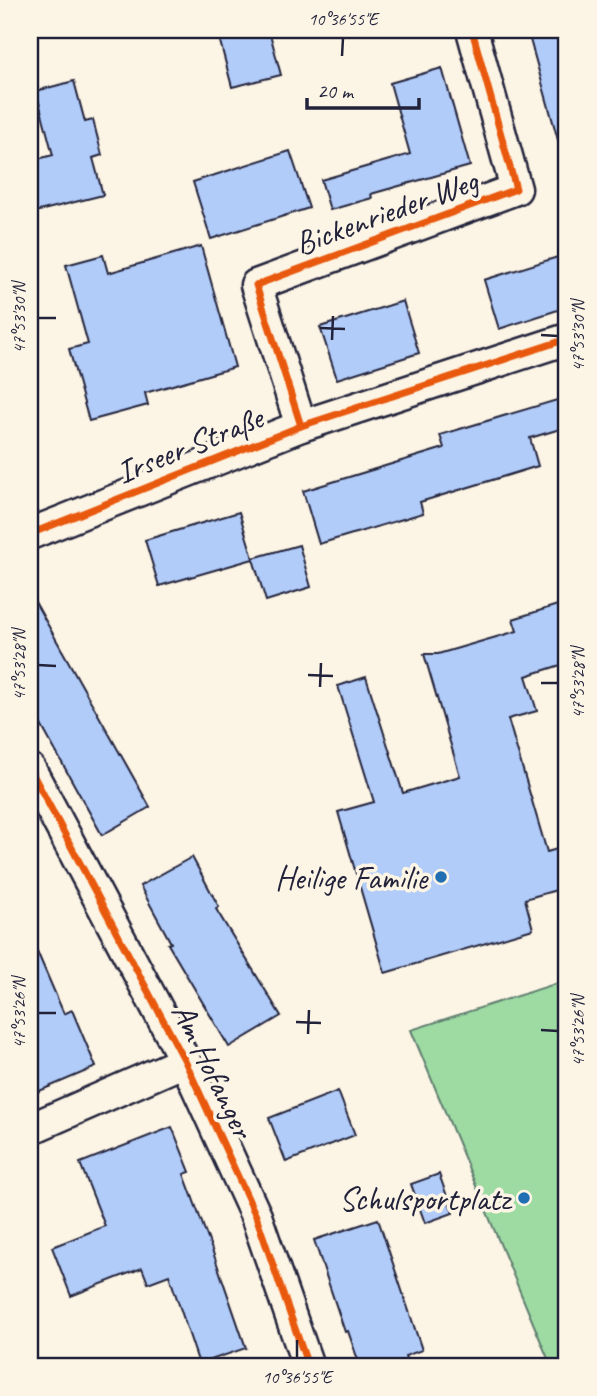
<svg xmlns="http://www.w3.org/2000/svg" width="597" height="1396" viewBox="0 0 597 1396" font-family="Caveat,sans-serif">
<rect width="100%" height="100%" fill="#fcf5e5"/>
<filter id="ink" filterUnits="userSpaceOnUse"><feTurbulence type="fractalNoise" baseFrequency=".0143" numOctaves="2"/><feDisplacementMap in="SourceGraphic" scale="14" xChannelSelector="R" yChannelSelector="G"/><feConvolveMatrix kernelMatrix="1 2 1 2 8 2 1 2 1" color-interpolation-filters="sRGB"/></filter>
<g filter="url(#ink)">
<path fill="#9ddba3" stroke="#607e6f" stroke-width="2" d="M567,980v386h-16l-140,-336z"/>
<g fill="#b1ccf9" stroke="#22223b" stroke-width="2">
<path d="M217,30h52l12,45 -49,12z"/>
<path d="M553,30h14v109l-9,1 -29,-104z"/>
<path d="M442,68l28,98 -99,28 1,4 -42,12 -9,-30 89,-26 -20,-71z"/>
<path d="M74,81l11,41 8,-2 9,35 -9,3 10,37 -68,17 -5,-21v-30l23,-6 -17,-64z"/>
<path d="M290,151l19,57 -98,31 -18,-57z"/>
<path d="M201,246l34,121 -90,26 3,12 -59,16 -20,-72 19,-5 -22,-79 37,-10 5,18z"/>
<path d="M561,256l6,20v31l-68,22 -15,-49z"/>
<path d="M403,301l16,52 -82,26 -17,-52z"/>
<path d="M567,397v30l-37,11 8,28 -118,36 3,11 -104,31 -16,-53 141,-43 -4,-13z"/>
<path d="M239,512l14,46 46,-13 12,42 -45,14 -13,-42 -94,27 -14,-46z"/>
<path d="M30,593l120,214 -48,28 -72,-130z"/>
<path d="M567,602v61l-41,13 11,35 -29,8 39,133 20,-6v41l-42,12 8,30 -148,44 -47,-161 36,-10 -36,-116 28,-9 37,116 57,-17 -36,-122h14l79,-23 -4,-12z"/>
<path d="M192,857l27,50 -3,2 65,107 -52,31 -61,-103 3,-1 -31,-57z"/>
<path d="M30,935l34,79 8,-4 24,57 -66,28z"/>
<path d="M338,1091l17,44 -69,27 -17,-44z"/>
<path d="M172,1127l18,45 -6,2 31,84 31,90 -47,16 -30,-89 -21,8 -6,-15 -71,28 -19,-49 53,-21 -25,-63z"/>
<path d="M439,1174l14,39 -28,10 -14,-39z"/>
<path d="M378,1219l44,131 -17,6 4,10h-49l-12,-35 -3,1 -31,-92z"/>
</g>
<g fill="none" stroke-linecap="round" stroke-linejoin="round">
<defs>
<g id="minor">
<path d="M301,426l-45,-141 260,-96 -44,-159"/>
<path d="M30,534l271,-108 266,-87"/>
<path d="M30,769l155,292 71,155 52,150"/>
<path d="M30,1129l155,-68"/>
</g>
</defs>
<use href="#minor" stroke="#22223b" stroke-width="35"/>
<use href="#minor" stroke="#fcf5e5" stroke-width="30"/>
<defs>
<g id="cycleway">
<path d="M301,426l-45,-141 260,-96 -44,-159"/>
<path d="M30,534l271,-108 266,-87"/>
<path d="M30,769l155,292 71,155 52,150"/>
</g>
</defs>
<use href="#cycleway" stroke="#fcf5e5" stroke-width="11"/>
<use href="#cycleway" stroke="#e8590c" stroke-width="7"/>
</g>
</g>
<path fill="none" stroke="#22223b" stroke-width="2.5" d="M342,56l1,-18M38,318h18M320,328l25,1M541,335l17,1M332,340l1,-24M38,665l18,1M308,675l25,1M541,683h17M320,687l1,-24M38,1013h18M296,1022l25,1M541,1030l17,1M308,1034l1,-24M297,1358v-18"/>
<g fill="#1f6fb2" stroke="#fcf5e5" stroke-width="2.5">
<circle cx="441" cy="877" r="7"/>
<circle cx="524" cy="1198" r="7"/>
</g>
<g text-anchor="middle" stroke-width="7" stroke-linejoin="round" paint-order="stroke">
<g font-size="33" fill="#22223b" stroke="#fcf5e5">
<text transform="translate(386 211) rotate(-20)" y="12">Bickenrieder Weg</text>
<text transform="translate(189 444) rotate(-22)" y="12">Irseer Straße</text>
<text transform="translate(214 1070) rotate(64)" y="12">Am Hofanger</text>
</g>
<g font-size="33" fill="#22223b" stroke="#fcf5e5" text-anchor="end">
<text x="427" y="889">Heilige Familie</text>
<text x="510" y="1210">Schulsportplatz</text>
</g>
</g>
<rect width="597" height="1396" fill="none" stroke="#fcf5e5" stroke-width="77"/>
<path d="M307 98v10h112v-10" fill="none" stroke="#22223b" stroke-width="3.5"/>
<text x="317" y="98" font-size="21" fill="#22223b" stroke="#fcf5e5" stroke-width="5" paint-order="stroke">20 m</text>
<rect x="38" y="38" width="520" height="1320" fill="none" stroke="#22223b" stroke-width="2.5"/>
<g font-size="18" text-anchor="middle" fill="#22223b">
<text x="343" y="25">10°36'55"E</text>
<text transform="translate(19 318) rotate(-90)" y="6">47°53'30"N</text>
<text transform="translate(578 336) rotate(-90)" y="6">47°53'30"N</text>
<text transform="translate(19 665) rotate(-90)" y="6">47°53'28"N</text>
<text transform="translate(578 683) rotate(-90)" y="6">47°53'28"N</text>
<text transform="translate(19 1013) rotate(-90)" y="6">47°53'26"N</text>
<text transform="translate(578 1031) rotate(-90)" y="6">47°53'26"N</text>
<text x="297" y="1383">10°36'55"E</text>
</g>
</svg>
